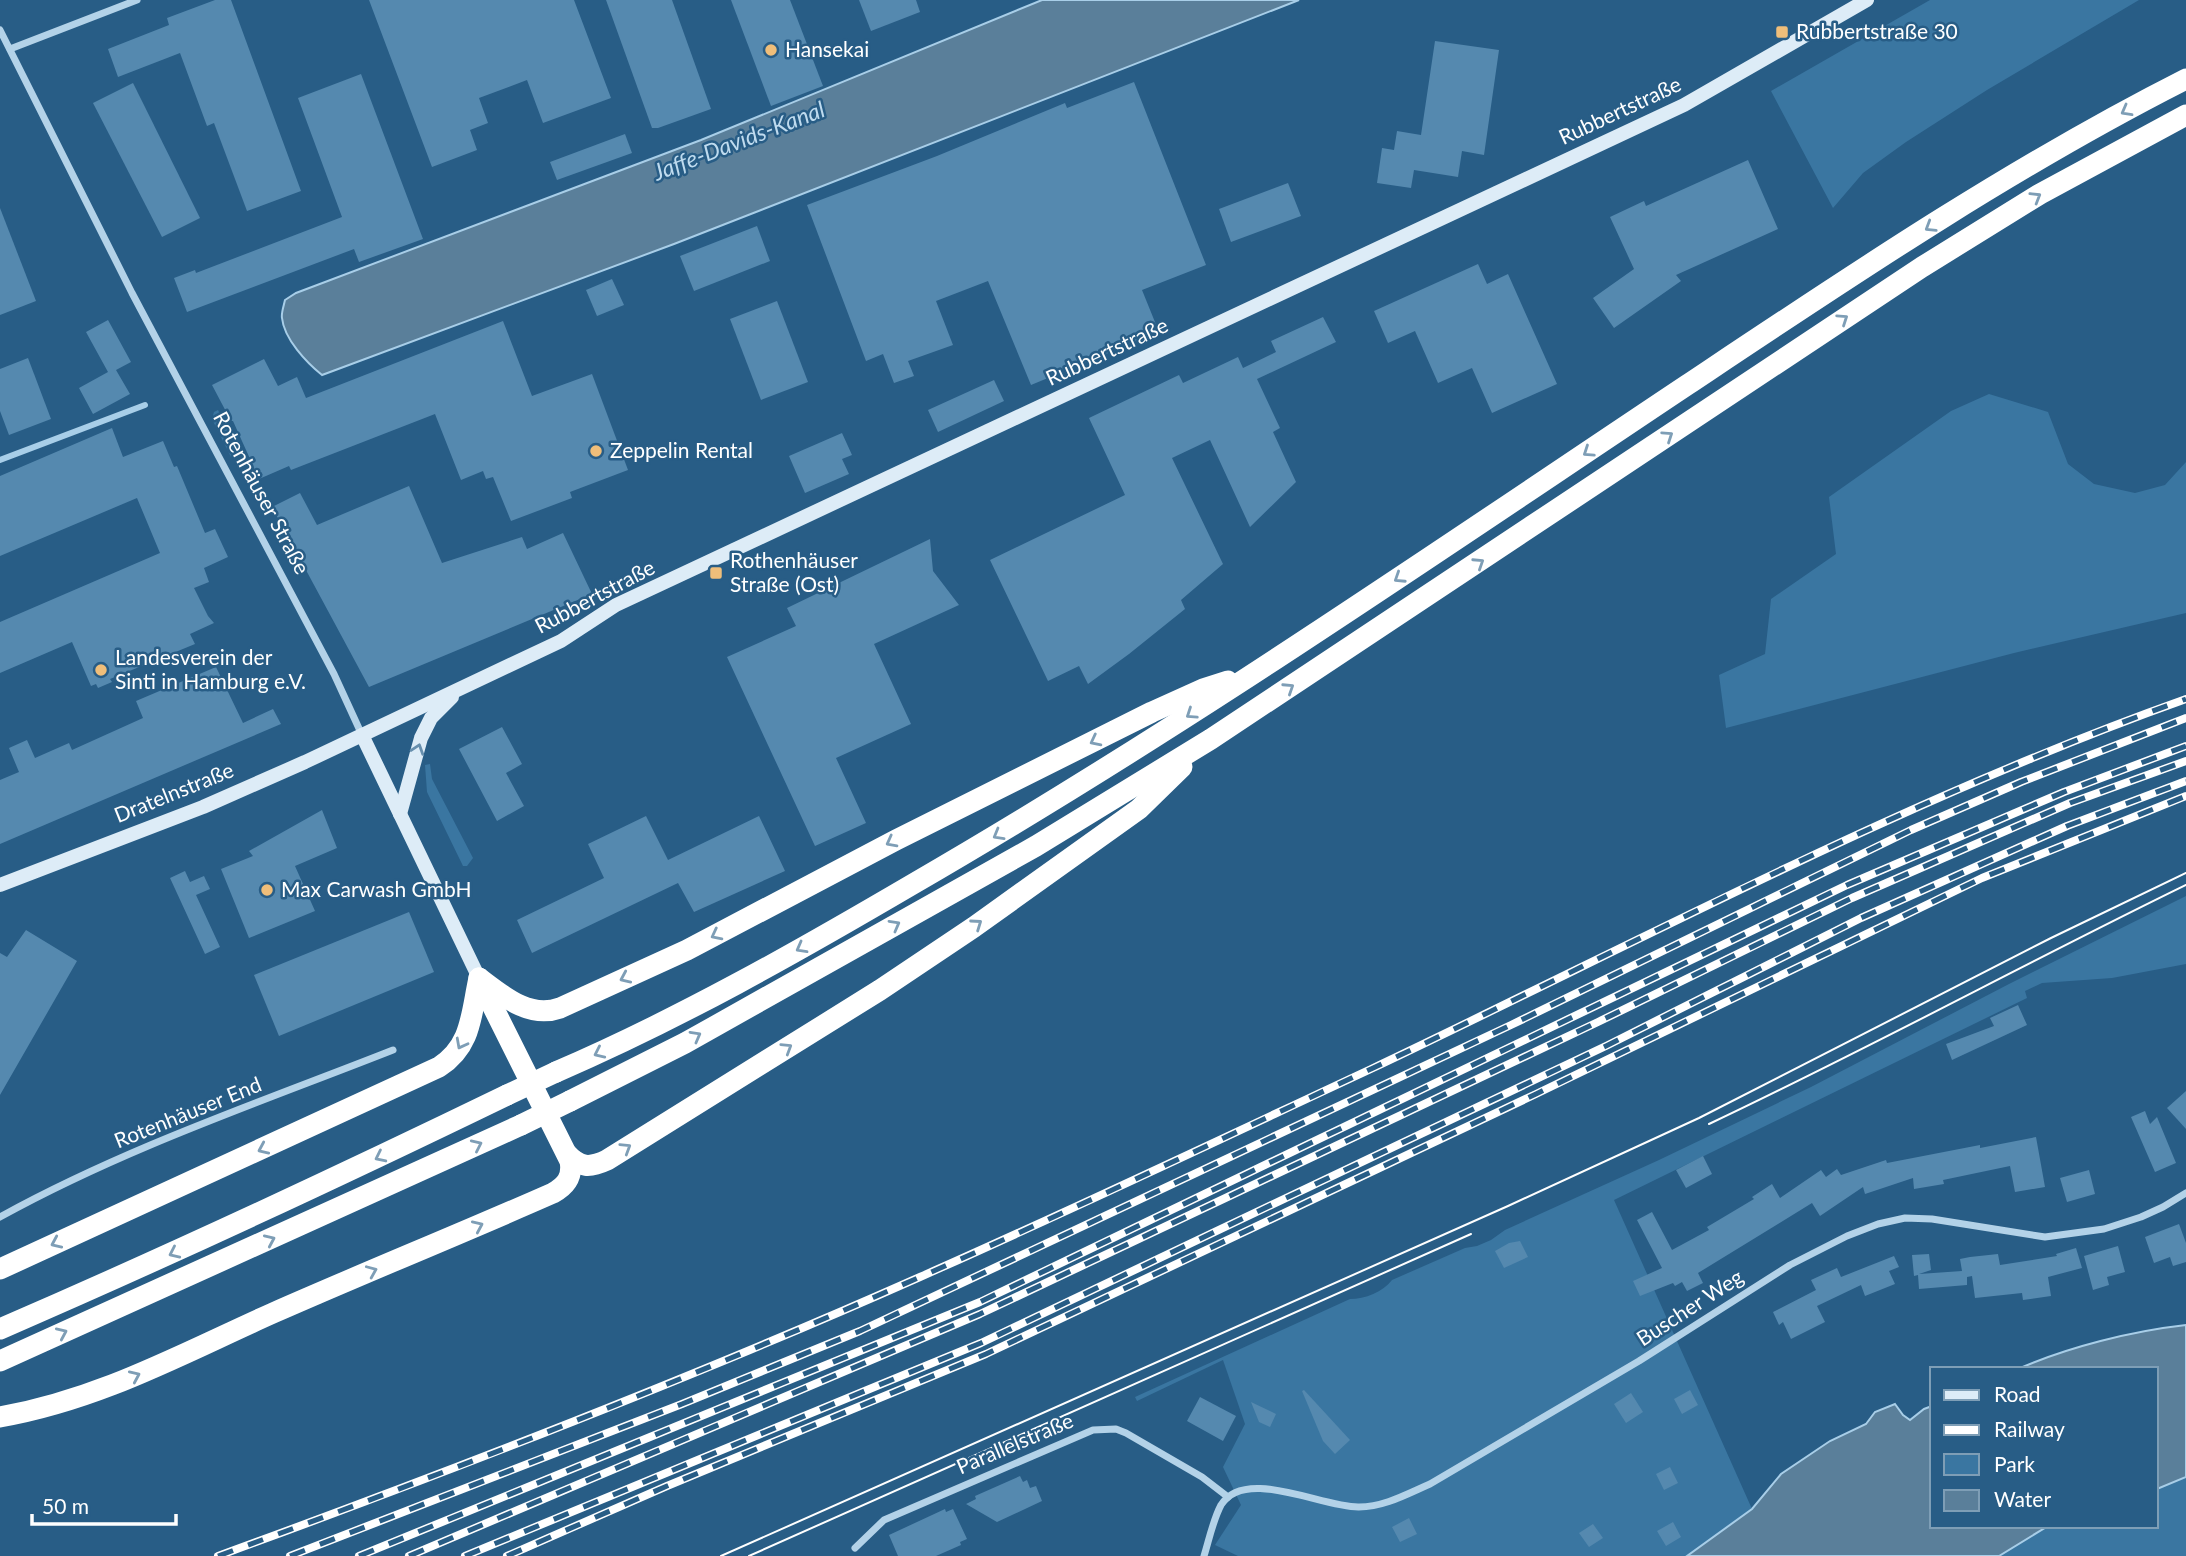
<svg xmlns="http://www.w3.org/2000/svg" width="2186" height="1556" viewBox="0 0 2186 1556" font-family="Lato,sans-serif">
<rect width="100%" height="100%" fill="#285d86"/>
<g fill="#3a76a1">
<path d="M1930,0h209l-152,90 -81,52 -43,31 -30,35 -62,-117z"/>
<path d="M1989,394l59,18 20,52 26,20 41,9 30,-8 21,-23v151l-172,40 -288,75 -7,-53 46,-21 6,-55 65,-45 -7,-57 122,-86z"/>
<path d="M218,410l21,41 -1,8 -7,-2 -19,-38 2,-7z"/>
<path d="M430,764l2,15 41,79 -6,8h-4l-36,-74 -2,-27z"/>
<path d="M2186,896v68l-74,14 -70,5 -17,8 2,7 -413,202 138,309 -65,47h-449l-23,-11 26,-40 -18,-38 22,-43 -22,-64 -86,41 -2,-4 215,-98c15,0 33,-7 42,-19l73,-32 12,-2 14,-6 14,-10 154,-70 152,-73 198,-103z"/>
<path d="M2186,1477v79h-187l49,-30h108v-37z"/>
</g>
<g fill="#5a7f9a" stroke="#a8cee8" stroke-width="2">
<path d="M1042,0h257l-625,244 -352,131c-15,-12 -38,-36 -40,-57 -1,-5 2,-13 3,-18l11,-7 405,-153z"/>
<path d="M2186,1325v152l-29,12 -1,-120h-138c50,-22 114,-38 168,-44z"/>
<path d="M1895,1404l8,11 7,5 14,-11 8,-3v120h116l-49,30h-312l65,-47 29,-35 49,-33 36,-17 9,-12z"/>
</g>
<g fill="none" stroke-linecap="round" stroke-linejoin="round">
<path stroke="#a8cee8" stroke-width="6" d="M0,460l145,-55"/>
</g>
<g fill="#5589af">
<path d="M215,0h16l70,191 -54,20 -33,-88 -7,3 -27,-73 -62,24 -10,-28 61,-24 -2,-7z"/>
<path d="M369,0h205l37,98 -68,25 -16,-43 -48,18 9,25 -18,7 7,20 -45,17z"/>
<path d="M606,0h66l39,109 -53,19h-6z"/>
<path d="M731,0h59l33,86 -52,20z"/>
<path d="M859,0h57l4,12 -49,19z"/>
<path d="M1435,41l64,9 -15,105 -22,-4 -4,26 -44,-7 -3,18 -34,-5 5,-35 12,2 3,-19 24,4z"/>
<path d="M361,74l62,165 -64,23 -5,-13 -167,63 -13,-34 21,-8 1,3 146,-56 -44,-119z"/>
<path d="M1134,82l72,183 -64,25 17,42 -128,53 -43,-104 -52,20 17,44 -45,16 6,15 -20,7 -11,-29 -17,7 -59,-156 130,-49 128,-53 2,5z"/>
<path d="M133,83l67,135 -38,19 -69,-134z"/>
<path d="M625,134l7,19 -75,27 -7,-18z"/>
<path d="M1748,160l30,69 -102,46 5,6 -67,47 -21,-30 41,-29 -24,-52 34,-16 2,5z"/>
<path d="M1288,183l13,33 -70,26 -12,-33z"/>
<path d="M0,208l36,93 -36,14z"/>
<path d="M757,226l13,35 -76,30 -14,-35z"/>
<path d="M1478,264l9,20 21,-10 49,110 -65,29 -20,-45 -34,15 -23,-52 -27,12 -14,-32z"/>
<path d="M612,279l12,26 -27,11 -11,-26z"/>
<path d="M777,301l31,81 -47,18 -31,-81z"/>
<path d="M1323,317l13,25 -79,37 23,49 -7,4 23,50 -46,45 -40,-87 -38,18 51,106 -42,36 4,9 -56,45 -41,30 -9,-18 -31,15 -58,-121 135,-65 -36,-77 90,-43 4,8 55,-26 5,11 33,-16 -5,-11z"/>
<path d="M108,320l23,42 -15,8 14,24 -37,20 -14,-26 29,-16 -22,-40z"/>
<path d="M503,321l29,75 60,-22 36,96 -58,22 2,6 -61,23 -18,-44 -7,2 -3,-8 -22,9 -26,-66 -144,56 -2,-4 -30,13 -26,-58h-2l-19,-36 52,-26 14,27 19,-9 9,21z"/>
<path d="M28,358l23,61 -42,16 -9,-24v-42z"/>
<path d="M994,380l10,21 -66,31 -10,-22z"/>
<path d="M112,428l11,29 40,-16 11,26 3,-1 28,67 10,-4 13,28 -24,11 5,14 -15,6 14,28 6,7 -24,11 5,10 -85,35 2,3 -14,6 -2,-4 -5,2 -19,-44 -72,31v-51l160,-69 -23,-55 -137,58v-80z"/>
<path d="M842,433l10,22 -10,4 7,15 -44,19 -16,-37z"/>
<path d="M409,486l33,77 80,-26 5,12 36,-16 29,61 -223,93 -97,-180 28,-14 17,32z"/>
<path d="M930,539l3,32 26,34 -85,39 37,80 -75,34 30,65 -51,23 -88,-189 69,-31 -9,-18z"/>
<path d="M216,667l27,56 30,-14 8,15 -281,120v-64l19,-8 -10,-24 18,-8 8,18 34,-15 3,7 71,-32 -7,-17z"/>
<path d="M502,727l20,37 -16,9 18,33 -27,15 -38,-72z"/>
<path d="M322,810l15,38 -42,18 20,45 -66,27 -28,-69 32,-13 -4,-5z"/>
<path d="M646,816l22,44 91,-44 26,55 -91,41 -16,-29 -146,70 -15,-33 87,-42 -16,-34z"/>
<path d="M185,871l5,11 14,-6 6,13 -14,6 24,52 -15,7 -35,-76z"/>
<path d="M409,912l25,60 -155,64 -25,-61z"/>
<path d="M26,930l51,31 -77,134v-142l7,4z"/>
<path d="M2018,1005l9,20 -75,35 -6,-16 48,-18 -4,-8z"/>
<path d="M2186,1091v38l-19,-21z"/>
<path d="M2145,1111l5,13 7,-7 19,46 -21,9 -24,-55z"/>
<path d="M2036,1137l9,50 -30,5 -5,-26 -67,14 1,4 -30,5 -1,-11 -48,16 -2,-7 -43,29 -8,-13 -114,70 5,10 -16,8 -5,-9 -7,4 -2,-3 -33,13 -7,-15 29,-13 -25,-48 15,-8 20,38 37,-20 -2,-3 47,-28 -2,-2 20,-13 8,14 41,-28 5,7 11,-8 4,6 45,-15 1,3 93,-18v3z"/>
<path d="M1703,1156l9,18 -26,14 -10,-18z"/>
<path d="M2089,1170l6,24 -28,8 -7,-24z"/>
<path d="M2179,1224l7,19v19l-13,4 -3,-9 -16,6 -9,-26z"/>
<path d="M1520,1241l8,16 -24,11 -9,-17 14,-8z"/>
<path d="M2118,1246l7,26 -18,5 2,8 -16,5 -9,-34z"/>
<path d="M2076,1248l6,20 -34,9 3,19 -28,4 -1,-7 -47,5 -3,-22 -5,1v8l-48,4 -1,-14 -4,1 -2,-21 17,-1 2,16 -12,4 43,-3 -2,-12 10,-2 28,-3 2,11 57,-9 -1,-2z"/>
<path d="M1894,1256l5,11 -10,4 6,13 -30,12 -4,-11 -44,21 8,16 -34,17 -8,-17 -4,3 -6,-13 43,-22 -5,-10 26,-12 4,9z"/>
<path d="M1304,1390l46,50 -15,14 -12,-13 -21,-50z"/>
<path d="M1690,1390l8,15 -16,9 -8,-15z"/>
<path d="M1631,1393l12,19 -17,11 -12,-19z"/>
<path d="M1200,1397l36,19 -13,25 -36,-20z"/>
<path d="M1251,1402l25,12 -6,13 -11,-5z"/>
<path d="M1670,1467l8,16 -14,7 -8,-16z"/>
<path d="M1020,1476l3,6 4,-2 3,8 6,-2 6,15 -45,21 -31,-18 10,-5 -1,-3z"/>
<path d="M945,1509l1,3 7,-3 14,30 -7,3 1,3 -25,11h-38l-9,-21z"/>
<path d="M1409,1518l8,16 -17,8 -8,-15z"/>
<path d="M1673,1522l8,15 -15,9 -9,-15z"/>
<path d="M1593,1524l10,14 -14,9 -10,-14z"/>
</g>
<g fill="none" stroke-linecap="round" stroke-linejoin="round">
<g stroke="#b3d2e8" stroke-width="7">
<path d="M0,30l132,263 202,381 28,61"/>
<path d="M10,49l127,-49"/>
<path d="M0,1217c125,-69 261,-115 393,-167"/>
<path d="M855,1548l29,-28 209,-90 23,-1 10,4 76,44 26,20"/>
<path d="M1204,1556c5,-16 9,-36 17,-51 24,-39 102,3 138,2 25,0 48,-13 71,-23l209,-123 151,-96 57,-29 31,-12 27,-6 27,1 113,18 59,-8 37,-12 22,-10 23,-14"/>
</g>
<g stroke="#ddecf7" stroke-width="14">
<path d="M362,735l117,243"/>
<path d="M400,814l21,-76 10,-20 21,-21"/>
<path d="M0,885l203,-78 102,-45 256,-121 55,-36 1068,-500 183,-105"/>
</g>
<g stroke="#fff" stroke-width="21">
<path d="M479,978c24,18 50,41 81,30l127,-58 209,-110 256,-128 51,-23 25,-8"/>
<path d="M556,1072c123,-53 241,-120 357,-188 266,-154 519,-329 774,-499 162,-108 325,-218 499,-306"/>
<path d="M570,1101l115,-58 351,-197 175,-107 711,-472 118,-73 146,-79"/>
<path d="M567,1154c13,14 23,14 40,6l273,-170 94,-63 165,-118 43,-42"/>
<path d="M0,1269l439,-202c33,-21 32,-53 40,-89"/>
<path d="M0,1329c171,-74 340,-153 507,-234"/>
<path d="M0,1361l521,-236"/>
<path d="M0,1417c101,-18 181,-63 273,-104 93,-41 187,-79 280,-120 13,-7 20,-16 17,-32l-89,-178"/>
</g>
<g stroke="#fff" stroke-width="2">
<path d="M1709,1124c161,-76 317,-161 477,-239"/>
<path d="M721,1556l787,-350 191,-88 352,-180 135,-65"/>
<path d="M749,1556l722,-322"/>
</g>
<defs>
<g id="rail">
<path d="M218,1556c236,-86 472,-177 702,-279 152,-67 301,-138 451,-208 270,-128 533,-270 815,-370"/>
<path d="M290,1556l392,-152 178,-73 651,-306 400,-195 110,-48 165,-64"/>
<path d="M359,1556l621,-254 867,-417 217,-93 122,-46"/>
<path d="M409,1556l571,-242 618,-292 254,-124 218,-95 116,-42"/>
<path d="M465,1556l516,-213 627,-298 253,-127 206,-92 119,-45"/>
<path d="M507,1556l160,-70 319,-132 550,-260 446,-216 204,-82"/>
</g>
</defs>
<use href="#rail" stroke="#fff" stroke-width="8"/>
<use href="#rail" stroke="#285d86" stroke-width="5" stroke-dasharray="16" stroke-linecap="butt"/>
<g stroke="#fff" stroke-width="21">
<path d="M507,1095l49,-23"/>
<path d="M521,1125l49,-24"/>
</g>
</g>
<defs><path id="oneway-chevron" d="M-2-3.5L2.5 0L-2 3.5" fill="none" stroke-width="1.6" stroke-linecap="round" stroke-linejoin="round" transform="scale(1.75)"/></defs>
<g stroke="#7e9eb6">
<use href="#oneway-chevron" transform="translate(2126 111) rotate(151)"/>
<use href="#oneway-chevron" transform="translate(2036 197) rotate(-31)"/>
<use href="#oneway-chevron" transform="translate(1930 227) rotate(148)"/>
<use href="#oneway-chevron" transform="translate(1843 319) rotate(-34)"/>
<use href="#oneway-chevron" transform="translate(1668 436) rotate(-34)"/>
<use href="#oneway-chevron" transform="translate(1588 452) rotate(146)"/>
<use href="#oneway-chevron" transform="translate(1479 563) rotate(-33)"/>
<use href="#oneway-chevron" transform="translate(1399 578) rotate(147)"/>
<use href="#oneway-chevron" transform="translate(1289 688) rotate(-33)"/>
<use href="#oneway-chevron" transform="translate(1191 714) rotate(146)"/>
<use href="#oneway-chevron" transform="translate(1095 741) rotate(153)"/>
<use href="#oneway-chevron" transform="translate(998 835) rotate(150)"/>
<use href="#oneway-chevron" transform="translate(891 842) rotate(152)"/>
<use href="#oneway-chevron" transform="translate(977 924) rotate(-35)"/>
<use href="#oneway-chevron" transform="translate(895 925) rotate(-29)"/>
<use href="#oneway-chevron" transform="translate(716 935) rotate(153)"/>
<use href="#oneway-chevron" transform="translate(801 948) rotate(151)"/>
<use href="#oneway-chevron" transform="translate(625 978) rotate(156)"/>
<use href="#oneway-chevron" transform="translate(696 1036) rotate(-29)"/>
<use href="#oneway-chevron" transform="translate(461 1044) rotate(118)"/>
<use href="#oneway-chevron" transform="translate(787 1048) rotate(-32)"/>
<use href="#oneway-chevron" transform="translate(599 1053) rotate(155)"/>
<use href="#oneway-chevron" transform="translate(477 1145) rotate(-25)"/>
<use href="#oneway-chevron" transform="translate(626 1148) rotate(-32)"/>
<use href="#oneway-chevron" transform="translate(263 1149) rotate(156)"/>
<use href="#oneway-chevron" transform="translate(380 1157) rotate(154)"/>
<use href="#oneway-chevron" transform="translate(478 1226) rotate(-24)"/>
<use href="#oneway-chevron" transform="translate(270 1240) rotate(-24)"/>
<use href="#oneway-chevron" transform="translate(56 1243) rotate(156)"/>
<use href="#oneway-chevron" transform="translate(174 1253) rotate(155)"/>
<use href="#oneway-chevron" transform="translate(372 1271) rotate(-23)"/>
<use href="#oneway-chevron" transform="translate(62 1333) rotate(-24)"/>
<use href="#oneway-chevron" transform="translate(135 1376) rotate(-24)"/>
</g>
<use stroke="#678fae" href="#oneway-chevron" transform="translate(418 749) rotate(-72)"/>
<g fill="#efbe7a" stroke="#285d86" stroke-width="2.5">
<rect x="1775" y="25" width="14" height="14" rx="3.5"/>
<circle cx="771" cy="50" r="7"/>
<circle cx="596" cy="451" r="7"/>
<rect x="709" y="566" width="14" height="14" rx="3.5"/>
<circle cx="101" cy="670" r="7"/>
<circle cx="267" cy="890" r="7"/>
</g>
<g text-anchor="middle" stroke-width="5" stroke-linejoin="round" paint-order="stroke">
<g font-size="21" fill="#fff" stroke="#285d86" text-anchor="start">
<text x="1796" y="39">Rubbertstraße 30</text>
<text x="785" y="57">Hansekai</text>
<text x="610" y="458">Zeppelin Rental</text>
<text x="730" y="568">Rothenhäuser<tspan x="730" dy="24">Straße (Ost)</tspan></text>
<text x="115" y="665">Landesverein der<tspan x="115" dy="24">Sinti in Hamburg e.V.</tspan></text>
<text x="281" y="897">Max Carwash GmbH</text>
</g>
<g font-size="21" fill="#fff" stroke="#285d86">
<text transform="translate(1620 111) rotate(-25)" y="7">Rubbertstraße</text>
<text transform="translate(1107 352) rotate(-25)" y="7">Rubbertstraße</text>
<text transform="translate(261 493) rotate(62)" y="7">Rotenhäuser Straße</text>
<text transform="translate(595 597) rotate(-28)" y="7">Rubbertstraße</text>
<text transform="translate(174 793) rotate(-22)" y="7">Dratelnstraße</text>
<text transform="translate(188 1113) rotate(-22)" y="7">Rotenhäuser End</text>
<text transform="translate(1690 1308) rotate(-33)" y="7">Buscher Weg</text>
<text transform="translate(1015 1444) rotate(-23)" y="7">Parallelstraße</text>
</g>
<g font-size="23" font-style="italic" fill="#bfdbef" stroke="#285d86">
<text transform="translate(739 141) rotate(-21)" y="8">Jaffe-Davids-Kanal</text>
</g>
</g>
<rect x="1930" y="1367" width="228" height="161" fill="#285d86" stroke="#7e9eb6" stroke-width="2"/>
<rect x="1944" y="1390" width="35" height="10" fill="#ddecf7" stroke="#7e9eb6" stroke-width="2"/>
<text x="1994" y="1402" font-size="21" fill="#ffffff">Road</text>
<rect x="1944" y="1425" width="35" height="10" fill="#ffffff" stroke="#7e9eb6" stroke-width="2"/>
<text x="1994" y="1437" font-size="21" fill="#ffffff">Railway</text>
<rect x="1944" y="1454" width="35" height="21" fill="#3a76a1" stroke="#7e9eb6" stroke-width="2"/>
<text x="1994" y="1472" font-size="21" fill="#ffffff">Park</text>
<rect x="1944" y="1490" width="35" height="21" fill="#5a7f9a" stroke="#7e9eb6" stroke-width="2"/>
<text x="1994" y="1507" font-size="21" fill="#ffffff">Water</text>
<path d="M32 1514v10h144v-10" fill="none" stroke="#ffffff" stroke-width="3.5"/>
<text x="42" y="1514" font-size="21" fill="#ffffff" stroke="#285d86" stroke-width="5" paint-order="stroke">50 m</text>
</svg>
